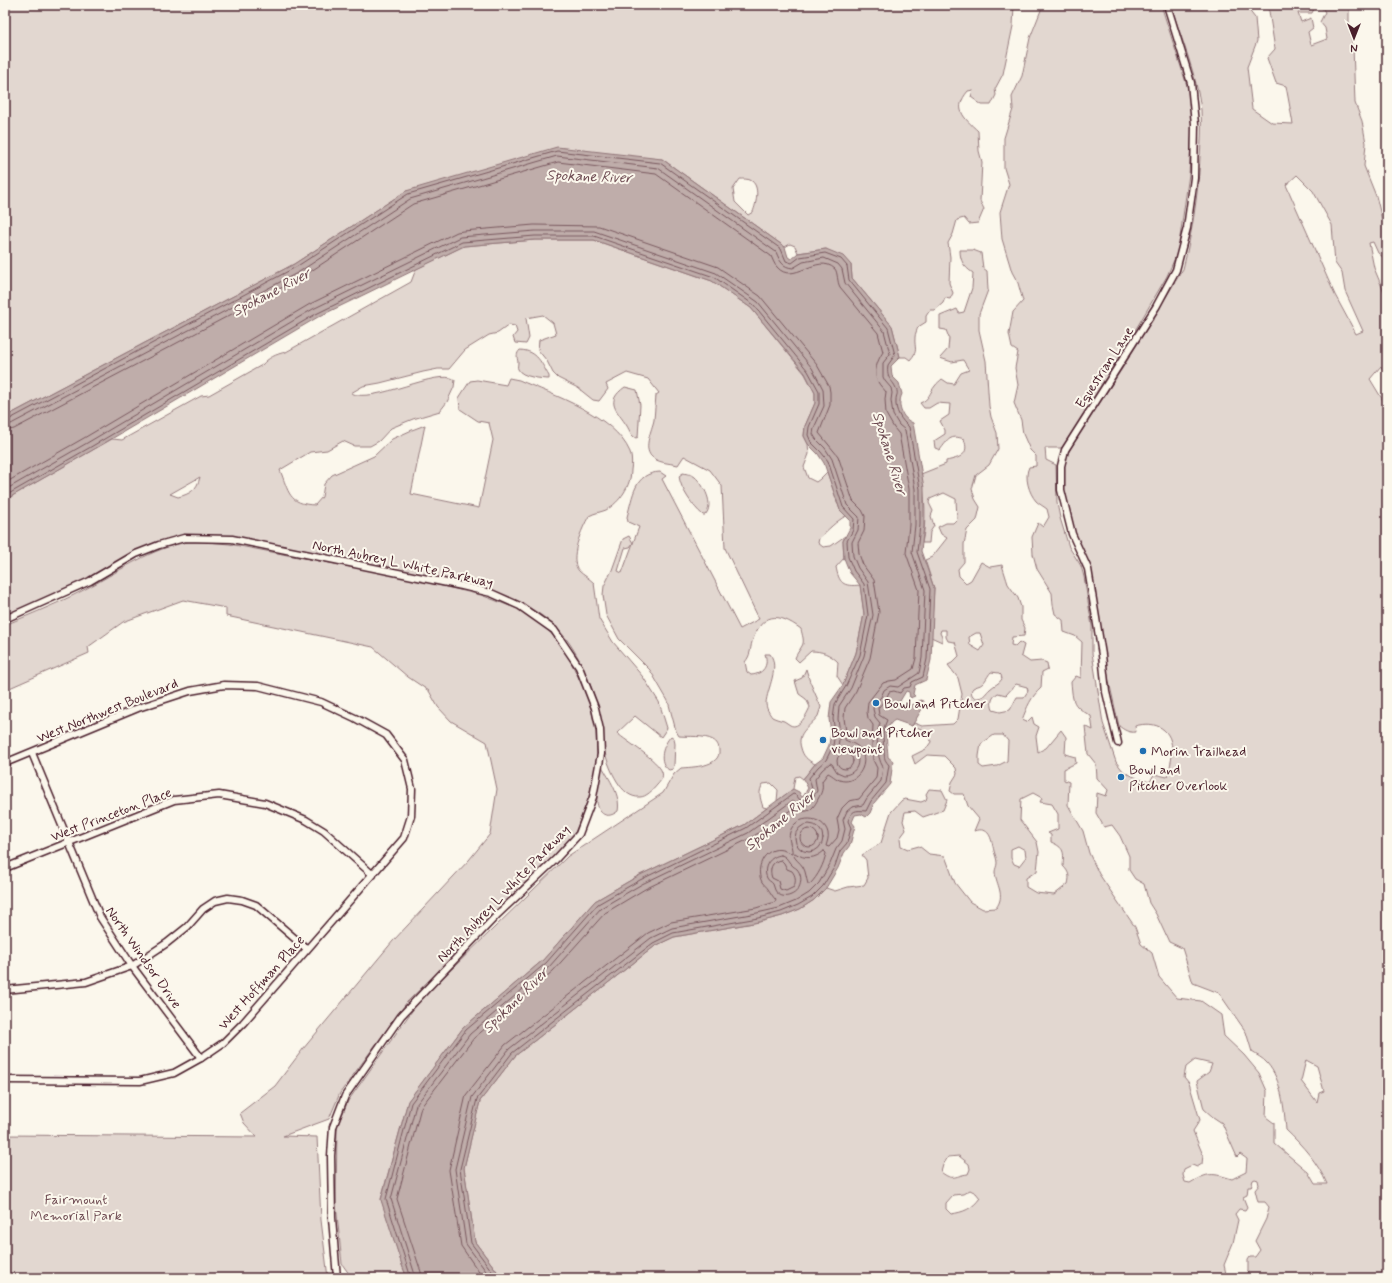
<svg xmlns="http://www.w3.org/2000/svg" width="1392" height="1283" viewBox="0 0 1392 1283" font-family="Mynerve,sans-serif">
<rect width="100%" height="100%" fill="#fbf7ec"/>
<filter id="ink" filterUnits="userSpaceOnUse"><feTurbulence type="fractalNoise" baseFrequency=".025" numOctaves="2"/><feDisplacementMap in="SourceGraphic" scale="8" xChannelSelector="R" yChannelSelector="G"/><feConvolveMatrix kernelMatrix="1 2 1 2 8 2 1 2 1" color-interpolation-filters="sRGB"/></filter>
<g filter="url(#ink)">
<g fill="#e2d7d0" stroke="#967b7e" fill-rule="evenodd">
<path d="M5,5h1009l-1,21 -10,48 -8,15 1,6 -5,10h-9l-11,-8 2,-7 -5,1c-15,18 -5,26 10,40l1,20 3,11 -2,39 4,8 -6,14 -9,1 -5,-6 -7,2 -4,14 -5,9 2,14 -1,26 4,10 -3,6 -5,-1 -2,5 -8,7h-5l-4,6v6l-8,5c-1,3 -3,7 -3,10 -1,12 4,13 -5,23l-4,-3h-6l-8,-31 -40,-48 -1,-13 -25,-16 -28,4 -3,-7 -5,-2 -5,3 -123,-88 -256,32 -112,73 -289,153zM740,179c3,0 8,0 10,1 11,5 6,24 3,32l-5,3 -13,-13 -2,-13z"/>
<path d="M1043,5h118l28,87 3,35 -3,47 -11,77 -11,25 -37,63 -68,109h-17l1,12 10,5 1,38 3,15 9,29 12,19 3,11 8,49v27l11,70 13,39 8,10 15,7 11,3 4,-8 13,3c2,-7 5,-16 5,-24 1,-24 -16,-33 -37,-27l1,6c-7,1 -12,-2 -17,-6l-11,-49 -17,-109c-5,-12 -13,-23 -18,-36 -5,-13 -11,-46 -11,-60 1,-8 5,-16 8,-23l55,-85 58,-95c9,-36 15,-73 17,-111 1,-16 2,-32 1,-48 -4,-35 -20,-71 -30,-105h78l-1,4 7,9 2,23 -10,26 5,42 20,14 21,1 -7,-38 -10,-3 -9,-25 8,-9 -7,-44h48l-4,8h-14l3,9 10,-4 2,10 -5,4 3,13 16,-6 -2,-11 -5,-6 5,-10 -5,-7h29v21l4,20 2,57 7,18 4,22 -2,23 12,30 6,23 5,13v55l-3,-29 -6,-5 -5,-11 -4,1 5,25 13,31v80l-6,-13 -11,13 17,28v50l-6,7 6,10v804h-142l3,-7v-11l2,-3h5l5,-7 -5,-9 11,-22 3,-12 -4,-5h-7l-3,-12 4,-5 -1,-5 -3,-1 -2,1 -2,7h-3l-1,8 -4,2 4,10 -2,3 -6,-1 -4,5 3,6 -5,23 -9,22 3,13h-725l-27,-36 -11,-74 16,-67 35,-45 140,-110 19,-9 85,-15 23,-6 18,-7 14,-9 12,-12 9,3 13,-4 16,-2 4,-7 -2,-18 -4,-5 19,-12 10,-31 11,-12 3,-1 16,3 5,-2 1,-3 -1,-3 3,-5 13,1 5,10 -4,10 -20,7 -8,-6 -10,1 -2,9 3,9 -6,8 1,8 7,3 11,-3 10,8 16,2 10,27 15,19 13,7 13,-1c10,-13 0,-23 -1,-36 0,-3 2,-6 2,-9 0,-4 -2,-8 -3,-12 -3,-13 -4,-25 -20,-20l5,-12 -11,-13 -4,-12h-10l-4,-3 2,-9 5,-8 -1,-6 -12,-12 -17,-1 -12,9 -3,-8 14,-7 5,-7 -2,-9 -7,-4 -10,-3 2,-3 8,3 31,-2 5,-5 4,-25 -4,-16 -10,-13 4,-2 7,-7 -4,-14 -7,-1 -2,-4v-7h-5l-1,3 2,4v5l-11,-5 3,-49 -9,-28 7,-3 15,-19 -6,-4 -3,-7 8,-4h7l4,-4 -1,-20 -12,-6 -14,6 -1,4 4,8 -2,5 3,10 -4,6 -1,11h-7c5,-22 3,-48 -1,-69l25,-10v-3c14,-3 24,-6 18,-22 -14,-5 -16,1 -24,11l-5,-2 -1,-7 11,-7v-4l-5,-9 9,-6 1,-11 -13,-1 -8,5h-5l-4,-5c9,-3 10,-11 15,-17 2,-3 5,-5 7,-7l6,4 6,1 7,-11 8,-3 -6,-10 -11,2 -12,-4 8,-9 1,-11 -3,-8 -6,-1v-13l17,-7 2,4 5,-1 8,-24 1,-15c-9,-6 -13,-12 -13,-23h13l8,3 2,15 4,3 1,19 -9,24v16l7,31 3,45 2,11 6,16 1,16 -9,16 -13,10 -4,14 3,10 5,8 -3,13 -10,10 -3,14v18l-6,7 1,7 7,7 5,-3 10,-18 9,5 12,-2 6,19 10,14 3,9v13l4,8 -1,8 -12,1 -1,8 4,1 4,-4 5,3 -3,11 9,6 12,-1 5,2 1,6 -6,3 -1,16c-10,9 -14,19 -19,32l5,2 5,-5 2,7 5,3 -3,9 2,16 8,-4 15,-18 5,7 -1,17 10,3 1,6 -12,6v11l5,2 -1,23 15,26 6,22 10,21 36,53 6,17 11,9 7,24 18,21 24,3 20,14 3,21 20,19 15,18 8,18 -1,26 8,6v20l34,29 7,12h12c-9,-21 -24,-38 -41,-54 -2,-22 -4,-50 -19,-67 -4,-5 -11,-8 -15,-11l-6,-20 -27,-39 -26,-10 -11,-35 -13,-6 -13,-28 -7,-11 -5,-19 -9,-5 -6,-9v-14l-9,-20 -8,-11 -8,2 -8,-14 1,-20 9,3 2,-6 -11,-12 -1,-14 -8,-10 -3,-28 8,4 -2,-14c-19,-11 -18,-13 -20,-34l5,-6 5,2 1,-36 -7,-6 -11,-4 -1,-12 -8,-6 -2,-9 -1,-12 -15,-24 -4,-15 -1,-17 6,-14 5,4 6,-10 -2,-8c-4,-3 -8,-5 -11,-8 -7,-8 -12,-24 -7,-34l7,-1v-10l-6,-6 -7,-16 -2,-14 -7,-17 4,-18 -3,-17 3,-16 -6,-4 -3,-14 4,-22 10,-11 -5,-18 -6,-11 -10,-33 -2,-27 9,-28 -5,-16v-30l9,-29 -1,-12 10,-21 8,-38zM1297,175l16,16 19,34 3,38 7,10 3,18 18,40 -7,3 -21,-39 -49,-110zM976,633h4l4,12 -4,6 -10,-6 -1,-8zM991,672l8,1 2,2 1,4c-3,5 -8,6 -12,10 -4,3 -5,8 -12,9 -5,1 -9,-6 -5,-10 3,-2 7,-2 9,-4 3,-2 6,-9 9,-12zM1016,684l11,3 1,4 -4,6h-7l-7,13 -10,2 -7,-2c-3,-8 -1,-13 5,-17l8,2zM994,735h9l5,6 -1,20 -10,5 -14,2 -4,-3v-9l2,-12zM1033,793l9,5 -2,4 12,2 6,10v15l-10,4 3,2v7c14,6 13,10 12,24 6,6 7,10 5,18l-14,11 -18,-2 -10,-6v-9l11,-7 2,-19 -2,-10 -17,-22 1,-21zM1018,846l7,4 1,7 -7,9 -5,-2 -3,-6v-9zM1195,1060l17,4 -3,8 -12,9 7,28 9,8 9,6 15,34 3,-3 7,5 -1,13 -14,7c-20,-6 -23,-7 -42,4l-5,-1 -2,-7 1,-6 8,-4 5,2 5,-3 1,-9 -10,-24 7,-11 -11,-37 -5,-6 2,-10zM1306,1060l11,6 7,25 -5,2 -2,9 -16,-21zM959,1156l10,8 1,5 -2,5c-12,1 -15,8 -27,-2l2,-7 5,-8zM970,1190l6,3 4,5c-8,11 -16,14 -29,16l-5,-5v-6l7,-8 10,-1z"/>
<path d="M535,240h59l118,41 39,27 54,66 10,19v10l-10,23 -1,10 4,8 1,10 -5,13 4,11 8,4 4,-3 7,-7 13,38 6,6c-10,5 -18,14 -27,22l-1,5 5,4 8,-1 14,-10 -2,5 1,17 -8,9c3,16 7,20 24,18l4,29 -8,39 -13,32 -6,-9 1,-14c-8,-8 -16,-11 -27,-11l-12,11 -4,-4c2,-5 4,-7 7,-12 3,-5 0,-11 -1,-17 -23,-17 -39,-17 -49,13 -2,7 -1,13 -7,20l2,10 4,3c12,-1 18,-9 14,-21h5c10,13 -3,35 -4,49 0,5 3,10 6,14 4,2 8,3 12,4 2,1 4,3 6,4 9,5 17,-11 20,-18l-4,-8 -7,-5 -4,-13 7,-3 4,-9 4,13 11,25c-1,3 -2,6 -3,9 -8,11 -22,16 -17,32 2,8 6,12 14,16l-12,15 -4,-3 -4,1 -2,12 -16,12 1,-11 -7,-7 -8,1c-5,8 -3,14 0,23l4,1 -23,17 -106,51 -43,25 -52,59 -80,68 -55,73 -27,98 21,66 5,13h-55l-10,-14 -6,-60 1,-77 11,-26 71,-100 149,-145 95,-63 11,-19 7,-6c11,-1 40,-1 38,-18 0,-4 -2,-8 -6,-10 -9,-5 -24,-3 -34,-4l-3,-5 -8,-30 -18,-31 -31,-31 -13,-24 -3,-20 1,-9 8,-16 11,-31 6,-3 4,7 -3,4 -5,1 -7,23 4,2 17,-46 -11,-5 -1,-5c6,-21 7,-44 33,-45l6,4 -4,3 78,150 19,-10 -34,-71 -3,-62 -12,-16 -26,-14 -6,9c-9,-2 -21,-2 -27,-9 -8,-9 1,-26 3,-36 1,-8 1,-17 2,-25l3,-2 -11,-14 -21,-6 -21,11 2,5 -9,12 -6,-1 -15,-12 -20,-10 -5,-5 -6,-12 -9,-11 1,-10 17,-6 -3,-11 -10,-8 -17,3 3,20 -3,6 -11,-1 -2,-6 4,-5 -2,-6 -6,-1 -11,8 -9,2 -24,15 -16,19h-11l-15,3 -43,11 -17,3 -12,7c22,12 88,-26 104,-13l-1,7 -7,15 -7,9 -27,8 -22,9 -12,13 -9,5h-16l-11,-5 -16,9 -17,2 -30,18c9,22 8,34 35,35l7,-8 2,-13 8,-9 42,-19 18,-17 20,-9 13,-5 -14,69 68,14 14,-68 -4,-17 -11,-2 -18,-12 -1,-11 11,-17 7,-1 29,5 3,-7 10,2c34,15 95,35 111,72 2,6 2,12 1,18 0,16 -11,32 -25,40 -5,2 -12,3 -17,6 -7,12 -21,43 -10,55 4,4 10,7 15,12l5,36 14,23 30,35 16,25 8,26 -6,9 -26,-21 -18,17c10,9 41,27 45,39 2,5 -2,10 -5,13 -4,5 -11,12 -17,12 -19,2 -31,-30 -35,-44 -4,-16 -4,-32 -8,-48 -6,-20 -15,-43 -27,-61 -23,-34 -64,-50 -102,-60l-185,-38 -73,-11 -26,1 -18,3 -17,6 -65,37 -79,35v-117l107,-61 10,1 79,-44 8,-1 53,-30c6,-7 14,-11 24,-13l125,-70 5,-13 48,-23zM200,477c-3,13 -10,17 -22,20l-8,-3z"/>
<path d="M520,350c18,1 21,13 29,26v3c-7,0 -28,-2 -31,-10 -1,-2 0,-4 0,-7 -1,-5 -2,-8 2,-12z"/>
<path d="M625,387l12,3 3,15 -2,32 -2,1c-5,-2 -6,-7 -9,-12 -10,-16 -23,-24 -2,-39z"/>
<path d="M683,473c4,1 9,1 12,4 9,8 20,28 10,38h-2c-10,-8 -23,-27 -24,-39z"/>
<path d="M188,542h20l21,2 175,33 77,18 39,15 27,19 18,21 20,41 6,17 5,24 1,26 -8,39 -15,38 -20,24 -147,143 -67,91 -11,26 -46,17 34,1 4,83 7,58h-323v-143l252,2 -13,-14 -4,-10 35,-27 28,-37 90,-108 76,-81 21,-26 7,-45 -10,-47 -36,-21 -13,-14 -9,-16 -21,-14 -35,-30 -147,-31v-8l-43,-8 -60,22 -35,25 1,6 -84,37v-65c29,-12 59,-24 86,-39 32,-17 61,-38 97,-44z"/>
<path d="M671,736l3,2 1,6 -1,21 -1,4 -4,1c-12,-8 -6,-25 2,-34z"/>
<path d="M602,766c7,13 19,29 16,45 -11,9 -20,3 -21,-10 -1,-10 4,-25 5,-35z"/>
</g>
<path fill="#bfadaa" stroke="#907477" d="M557,147l105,12 123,88 3,10 3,2 7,-6 28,-4 17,7 8,9 1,13 40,48 8,31 -9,9 1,10 7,7 3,11c-5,11 -1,24 11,29l11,65v38l-3,25 13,37 -3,72 -5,20 -11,5 -2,9 2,2 -5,2 -1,-6 -3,-1 -6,10v5c7,1 15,-2 20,-6l3,1 -1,8 -10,17 -17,-6c-13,7 -7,26 -7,37l5,4 -3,23 -16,19 -4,10 -4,4 -5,-3 -6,1 -3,7 3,4 -5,19 -6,8 -6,15 -12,20 -12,12 -14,9 -18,7 -23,6 -85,15 -19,9 -140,110 -35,45 -16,67 11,74 27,36h-95l-5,-13 -21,-65 27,-99 55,-73 80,-68 52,-59 43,-25 106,-51 49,-36 6,3 2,4 2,1 5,-9 -5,-9 12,-15 8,-6 6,-13 2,-13 -2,-13 2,-17 12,-17 13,-32 8,-39 -4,-29 -10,-12 -6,-15 -1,-17 7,-13v-8l-10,-10 -16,-47 -6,-9 -10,-10 -4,-8 1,-10 10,-23v-10l-10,-20 -54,-65 -39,-27 -118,-41h-59l-71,6 -146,71 -227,134 -86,49v-83l289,-153 112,-73z"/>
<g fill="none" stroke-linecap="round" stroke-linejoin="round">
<g stroke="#79585e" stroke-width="1">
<path d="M5,420h3l288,-153 112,-73 149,-43 103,12 121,86 5,12 6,2 8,-6 25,-4 16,6 6,7 2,14 39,48 7,27 -7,10c-2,17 5,13 9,26 1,4 -1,4 -1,9 -1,11 5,20 13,27l11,62v36l-3,27 13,37 -3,70 -4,18 -11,5 -2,5 -6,1 -4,5 -6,-2 -5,1 -3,7 -8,9 1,7 8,5c-5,11 -4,18 -3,30 1,8 -1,8 5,15l-3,18 -15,18 -5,10c-11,-1 -14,-1 -18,10l3,7 -4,15 -7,8 -5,15 -12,20 -11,11 -14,8 -17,7 -23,6 -85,15 -20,10 -141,110 -35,46 -17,70 11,74 26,35"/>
<path d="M5,425l6,-1 288,-152 111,-73 147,-43 101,12 118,84c4,9 6,15 17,16l10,-6 21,-4 14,6 4,5 3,14 39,48 6,23 -7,9v14l2,4 6,7 1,5 -1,7 2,15 6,10 6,5 10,59v36l-3,27 13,38 -3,68 -3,15 -21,14 -8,-1 -6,4 -3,7 -7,7 -1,5 2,8 5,6c-4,12 -4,33 3,44l-2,14 -14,17 -4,7 -11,2 -5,4 -4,9 2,9 -3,12 -6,8 -6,15 -11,19 -10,10 -13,8 -17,7 -22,5 -85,15 -21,10 -142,111 -37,48 -17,72 11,75 25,34"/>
<path d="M5,431l9,-2 288,-152 111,-73 145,-42 98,12 115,82c2,4 3,8 6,11 16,19 40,-15 58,2 3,4 2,13 5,18l38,46 5,19c-6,9 -10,20 -5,30 2,4 6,7 8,10l-1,7 1,15 8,14 5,6 10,55v36l-3,28 13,37 -3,68 -3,11 -17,11 -7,1 -6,2 -15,19 -1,10 1,6 5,7 -1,20 1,15 4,8 -1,10 -17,21 -10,2 -7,7 -5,11 2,11 -2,8 -8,9 -3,-1c1,-4 3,-8 2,-13 -4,-18 -33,-19 -38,-1 -3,9 3,14 2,21 -6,-1 -11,-5 -18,-3 -13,4 -18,21 -12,32 2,3 5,5 6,7 3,4 4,7 8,11l-1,2 -19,6 -85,14 -23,11 -143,112 -39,50 -17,75 12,76 22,32"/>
<path d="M5,483l79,-45 226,-134 147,-72 6,-1 71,-6 65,1 119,41 42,29 57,69 12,21 1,6v13l-11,28 19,23 15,45 9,9 3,6 -1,15 -6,12 1,11 4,11 11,15 5,32 -9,46 -14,33 -11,17 -1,10 2,14 -1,8c6,3 12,4 16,10 8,13 -2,31 -16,31 -8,0 -12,-6 -17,-8l-6,8c1,8 0,11 -4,18 -7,14 -12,14 -26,10l-41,29 -106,51 -40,24 -52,58 -79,67 -53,69 -24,92 24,73 1,6"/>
<path d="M5,490l82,-47 226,-134 147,-72 75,-6h59l122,42 42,29 54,66 11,21 1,17 -10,22 -1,6 3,5 9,9 7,11 15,46 12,12 -1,13 -6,12 1,14 5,12 10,14 5,33 -9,41 -13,32 -12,18 -1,13 2,13 -2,15 2,2c21,-6 25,24 4,26l-7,-3 -5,-8 -2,-1 -8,7 -7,9 2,12 -9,13 -8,1 -8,-4 -44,32 -106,51 -41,24 -52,59 -79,67 -54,71 -25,94 25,79"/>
<path d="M5,496l84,-48 227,-134 146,-72 73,-6h59l120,41 40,28 54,66 11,20v13l-10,23 -1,8 3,7 10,10 7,9 15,46 11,12 -1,11 -6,11 1,16 6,14 10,13 4,31 -8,40 -14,31 -11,18 -2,15 2,13 -2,14 -7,14 -8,7 -9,11 3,11 -6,11h-6l-4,-5 -3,-1 -47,34 -106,52 -42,24 -52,59 -80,67 -55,73 -25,96 25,79"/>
<circle cx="845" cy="761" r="8"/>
<circle cx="809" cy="838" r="14"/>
<circle cx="809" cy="838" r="9"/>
<path d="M824,851l2,2c-2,11 -8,23 -16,31h-2c-2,-6 -2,-12 -5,-17 -3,-5 -8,-7 -10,-13l2,-1c10,7 20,6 29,-2z"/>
<path d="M781,855c7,2 6,6 11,10 1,2 3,2 5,4 7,8 4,22 -6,26 -6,3 -13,1 -16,-5 -1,-2 -1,-4 -2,-6 -2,-3 -5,-3 -6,-6 -5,-11 3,-22 14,-23z"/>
<path d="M781,860l3,3 3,6 5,2c4,5 4,10 2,16l-8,4 -6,-2 -2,-8 -6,-3c-3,-8 -1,-17 9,-18z"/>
</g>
<defs>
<g id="minor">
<path d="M5,619l85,-38 46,-27 23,-9 25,-7 48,1 230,47 29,7 29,13 34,24 25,37 16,41 5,22 1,24 -8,43 -14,37 -24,26 -57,54 -97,102 -56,80 -12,31 -2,29 1,62 5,60"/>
<path d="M1118,743l-12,-51 -4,-37 -14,-86 -16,-35 -11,-44v-24l4,-16 91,-143 20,-37 11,-42 7,-50 1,-54 -4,-41 -24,-78"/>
<path d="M32,753l68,164 32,49 69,92"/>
<path d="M5,763l133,-55 52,-17 34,-6 34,1 63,16 34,16 31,17 19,25 7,29 -1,27 -7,22 -161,185 -20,20 -22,15 -27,15 -34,8 -135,-1"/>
<path d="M5,868l169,-68 45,-5 46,8 41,17 18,11 49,44"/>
<path d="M5,990l81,-8 46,-16 35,-23 20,-16 16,-18 12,-8 13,-3 14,2 14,5 51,44"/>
</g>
</defs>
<use href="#minor" stroke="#4a1f2b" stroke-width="9"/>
<use href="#minor" stroke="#fbf7ec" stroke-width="6"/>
</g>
</g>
<g fill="#1f6fb2" stroke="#fbf7ec" stroke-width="1.5">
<circle cx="876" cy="703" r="4"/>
<circle cx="823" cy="740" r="4"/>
<circle cx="1143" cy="751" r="4"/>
<circle cx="1121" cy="777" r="4"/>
</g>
<g text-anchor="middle" stroke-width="4" stroke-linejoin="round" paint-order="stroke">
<g font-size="14" fill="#4a1f2b" stroke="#fbf7ec">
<text transform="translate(1104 367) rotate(-57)" y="5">Equestrian Lane</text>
<text transform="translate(403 563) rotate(12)" y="5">North Aubrey L White Parkway</text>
<text transform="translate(107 710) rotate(-22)" y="5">West Northwest Boulevard</text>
<text transform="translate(111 814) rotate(-21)" y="5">West Princeton Place</text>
<text transform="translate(503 893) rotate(-46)" y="5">North Aubrey L White Parkway</text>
<text transform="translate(144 957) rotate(55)" y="5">North Windsor Drive</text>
<text transform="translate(261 982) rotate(-48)" y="5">West Hoffman Place</text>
</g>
<g font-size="14" fill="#4a1f2b" stroke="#fbf7ec" text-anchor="start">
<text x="884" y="708">Bowl and Pitcher</text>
<text x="831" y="737">Bowl and Pitcher<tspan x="831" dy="16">viewpoint</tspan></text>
<text x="1151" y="756">Morin Trailhead</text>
<text x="1129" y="774">Bowl and<tspan x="1129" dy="16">Pitcher Overlook</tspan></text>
</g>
<g font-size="14" fill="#704d54" stroke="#fbf7ec">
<text x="76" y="1204">Fairmount<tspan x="76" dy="16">Memorial Park</tspan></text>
</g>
<g font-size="15" font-style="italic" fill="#6d4a51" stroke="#fbf7ec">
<text transform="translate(589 176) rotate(2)" y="5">Spokane River</text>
<text transform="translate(271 292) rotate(-28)" y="5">Spokane River</text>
<text transform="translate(890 453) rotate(73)" y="5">Spokane River</text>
<text transform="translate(780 820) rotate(-39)" y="5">Spokane River</text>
<text transform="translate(515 1000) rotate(-45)" y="5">Spokane River</text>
</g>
</g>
<rect width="1392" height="1283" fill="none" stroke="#fbf7ec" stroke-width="20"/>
<rect x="10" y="10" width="1372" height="1263" fill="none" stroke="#4a1f2b" stroke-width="1.5" filter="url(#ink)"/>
<g transform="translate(1354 38) rotate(180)" stroke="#fbf7ec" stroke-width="3" paint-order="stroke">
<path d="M0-3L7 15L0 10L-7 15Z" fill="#4a1f2b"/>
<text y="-6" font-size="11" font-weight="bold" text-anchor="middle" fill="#4a1f2b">N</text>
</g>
</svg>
